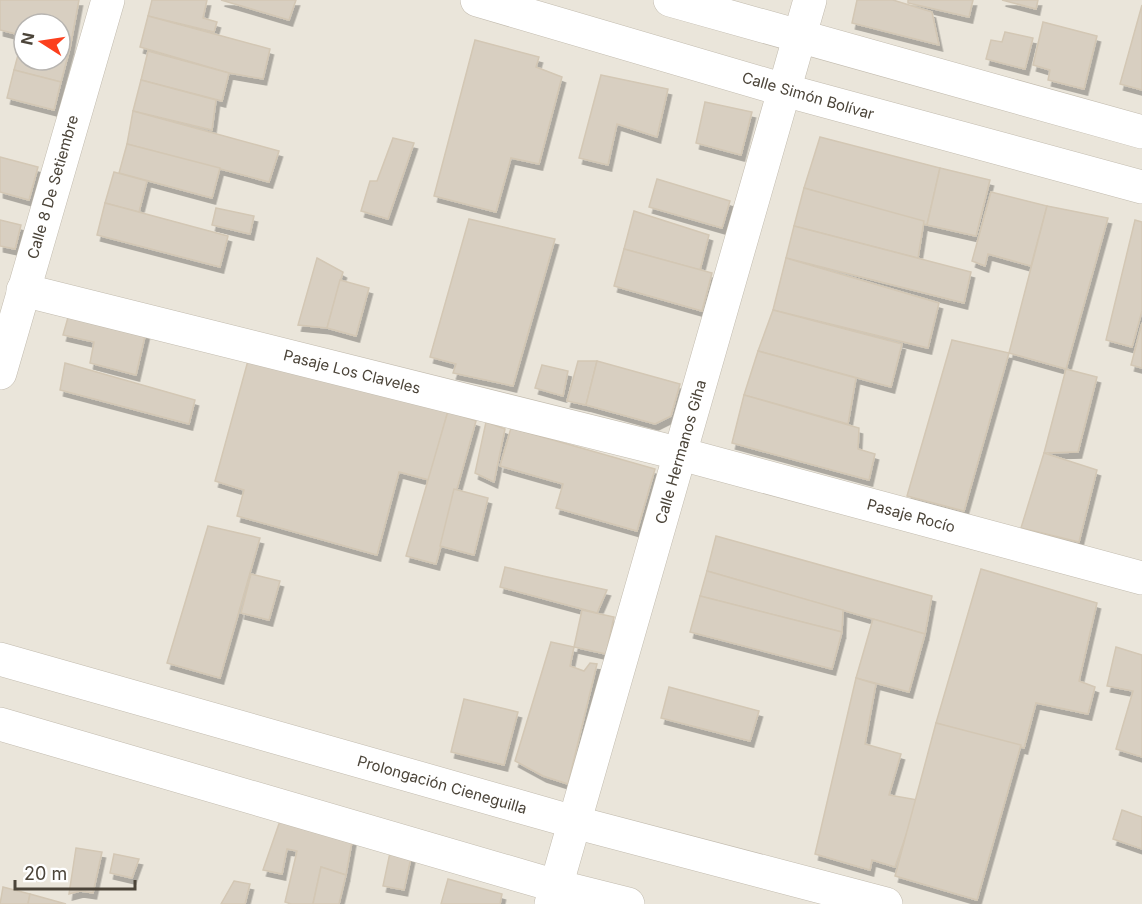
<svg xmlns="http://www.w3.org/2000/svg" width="1142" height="904" viewBox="0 0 1142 904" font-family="Inter,sans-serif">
<defs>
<filter id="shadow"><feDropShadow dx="3.5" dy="6" stdDeviation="0" flood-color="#0004"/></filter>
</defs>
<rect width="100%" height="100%" fill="#f6f3ec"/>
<path fill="#eae5da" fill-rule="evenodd" d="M0,0h1142v904h-1142zM24,24h36v36h-36z"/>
<g fill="#d8cfc1" stroke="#d3c7b4" stroke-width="1.5" filter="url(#shadow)">
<path d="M0,0h79l-9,48 -10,-3v-21h-36v12l-24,-6z"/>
<path d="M152,0h55l-4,18 14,4 -3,10 -66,-16z"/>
<path d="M221,0h75l-7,20z"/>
<path d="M857,0h36l39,12 7,33 -87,-22z"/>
<path d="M908,0h65l-4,17 -61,-14z"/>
<path d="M1002,0h36l-2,9z"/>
<path d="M1142,5v85l-22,-6z"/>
<path d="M148,16l122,33 -7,30 -34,-6 -89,-26z"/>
<path d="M1043,22l54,14 -13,53 -36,-9 2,-10 -17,-5z"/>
<path d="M1005,32l28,6 -8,31 -39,-10 5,-19 11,2z"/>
<path d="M23,36l1,24h36v-15l10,3 -9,34 -47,-12z"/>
<path d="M475,40l64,17 -3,10 26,10 -23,87 -28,-6 -15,54 -62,-16z"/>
<path d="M148,51l81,22 -7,28 -81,-21z"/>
<path d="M14,70l47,12 -7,28 -47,-12z"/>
<path d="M601,75l67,14 -11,48 -40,-13 -9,41 -29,-7z"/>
<path d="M141,80l75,20 -4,30 -79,-19z"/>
<path d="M705,102l47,10 -11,43 -45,-12z"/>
<path d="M133,111l146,40 -10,31 -142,-38z"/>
<path d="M820,137l120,31 -13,57 -123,-37z"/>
<path d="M393,138l21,5 -26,76 -27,-8 9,-30h7z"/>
<path d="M127,144l93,24 -8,30 -93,-25z"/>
<path d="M0,157l38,10 -9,33 -29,-8z"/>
<path d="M940,168l50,12 -14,56 -49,-11z"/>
<path d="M114,172l33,9 -8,31 -34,-9z"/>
<path d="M657,179l73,22 -8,27 -73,-21z"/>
<path d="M804,188l120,33 -6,37 -124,-32z"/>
<path d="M991,192l56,14 -16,60 -43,-12 -3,12 -13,-5z"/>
<path d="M105,203l123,33 -8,31 -123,-32z"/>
<path d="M1047,206l61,12 -42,151 -57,-16z"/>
<path d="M216,208l38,8 -4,18 -38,-9z"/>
<path d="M634,211l75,24 -9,35 -76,-21z"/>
<path d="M469,219l86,20 -42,147 -60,-13 3,-9 -26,-7z"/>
<path d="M0,220l21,5 -6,24 -15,-3z"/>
<path d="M1135,220l7,2v89l-10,36 -26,-7z"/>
<path d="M794,226l177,46 -7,31 -178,-45z"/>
<path d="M624,249l88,24 -10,38 -88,-25z"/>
<path d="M317,258l26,14 -16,56 -29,-3z"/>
<path d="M786,258l153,45 -11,45 -155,-38z"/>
<path d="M340,280l29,8 -13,48 -29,-8z"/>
<path d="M773,310l129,34 -11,43 -133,-36z"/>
<path d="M69,314l77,18 -10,43 -46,-12 4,-21 -31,-7z"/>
<path d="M1142,323v45l-11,-3z"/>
<path d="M952,340l57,13 -45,158 -57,-15z"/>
<path d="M758,351l98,27 -8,46 -104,-29z"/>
<path d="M249,357l199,54 -19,69 -30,-8 -22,83 -140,-39 7,-26 -29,-9z"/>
<path d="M578,361h19l-11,44 -19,-4z"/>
<path d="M597,361l83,23 -9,32 -16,8 -69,-19z"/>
<path d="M65,363l130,37 -6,24 -129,-34z"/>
<path d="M542,365l26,6 -5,25 -28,-8z"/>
<path d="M1066,369l31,8 -19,75 -34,1z"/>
<path d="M744,395l115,33 -1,21 17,5 -6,26 -137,-37z"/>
<path d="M448,411l28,10 -40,143 -30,-8z"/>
<path d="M486,422l19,7 -11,53 -19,-9z"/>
<path d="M511,428l144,41 -18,62 -81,-23 7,-24 -63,-18z"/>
<path d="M1044,453l53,17 -18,72 -58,-14z"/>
<path d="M454,489l34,9 -14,57 -34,-9z"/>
<path d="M208,526l52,12 -40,140 -53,-15z"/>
<path d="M716,536l216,60 -7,38 -218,-63z"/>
<path d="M505,567l38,9 64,14 -10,23 -97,-26z"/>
<path d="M981,569l116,34 -18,78 16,6 -7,27 -52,-11 -12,45 -88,-25z"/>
<path d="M707,571l136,39 -1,22 -142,-36z"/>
<path d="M251,574l29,7 -11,39 -28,-7z"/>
<path d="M700,596l142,36 -10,37 -142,-37z"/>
<path d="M582,610l32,7 -8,37 -32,-7z"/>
<path d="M873,619l52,15 -16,58 -53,-14z"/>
<path d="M551,642l23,5 -4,19 14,5 6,-8 7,1 -29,120 -25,-8 -28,-15z"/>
<path d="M1116,647l26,8v102l-26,-8 17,-58 -26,-5z"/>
<path d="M856,678l20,6 -11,60 36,10 -12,41 29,5 -23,67 -23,-7 -2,10 -55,-16z"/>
<path d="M669,687l90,24 -9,30 -89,-23z"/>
<path d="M464,699l54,13 -14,53 -53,-13z"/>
<path d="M936,723l85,22 -44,155 -82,-24z"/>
<path d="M1122,810l20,7v32l-29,-10z"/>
<path d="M281,818l72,18 -7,39 -25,-8 -8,37h-22l-6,-2 12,-51 -10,-2 -5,25 -19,-4z"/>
<path d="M76,848l26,4 -9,41 -13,-2 -11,3z"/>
<path d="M391,848l21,5 -8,37 -21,-4z"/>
<path d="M114,854l25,5 -7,19 -22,-5z"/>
<path d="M321,867l25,8 -7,29h-26z"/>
<path d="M448,879l54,15 -2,10h-59z"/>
<path d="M234,881l16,3 -5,20h-24z"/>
<path d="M3,887l27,7 -2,10h-28z"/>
<path d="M30,894l36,10h-38z"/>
</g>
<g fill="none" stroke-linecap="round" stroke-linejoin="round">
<defs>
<g id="street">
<path d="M477,0l307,90 358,97"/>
<path d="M670,0l472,132"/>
<path d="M23,290l658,164 461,124"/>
<path d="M0,373l108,-373"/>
<path d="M0,659l574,163 312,82"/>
<path d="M0,724l556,162 72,18"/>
<path d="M551,904l259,-904"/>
</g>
</defs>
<use href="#street" stroke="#c2bbae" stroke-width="34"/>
<use href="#street" stroke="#fff" stroke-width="33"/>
</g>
<g text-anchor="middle" stroke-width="4.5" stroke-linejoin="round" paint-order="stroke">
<g font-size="15" fill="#4b4439" stroke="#fff">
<text transform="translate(808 96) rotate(16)" y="5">Calle Simón Bolívar</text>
<text transform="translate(53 187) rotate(-74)" y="5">Calle 8 De Setiembre</text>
<text transform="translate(352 372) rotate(14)" y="5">Pasaje Los Claveles</text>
<text transform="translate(681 452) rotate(-74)" y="5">Calle Hermanos Giha</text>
<text transform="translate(911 516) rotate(15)" y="5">Pasaje Rocío</text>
<text transform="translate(442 785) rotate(16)" y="5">Prolongación Cieneguilla</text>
</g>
</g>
<g transform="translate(42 42) rotate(282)"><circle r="28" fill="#ffffff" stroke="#b7b4b0" stroke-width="1.5"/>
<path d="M0-4.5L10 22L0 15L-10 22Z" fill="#fc3f1d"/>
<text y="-9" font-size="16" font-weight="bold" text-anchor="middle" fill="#4b4439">N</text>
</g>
<path d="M15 880v9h120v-9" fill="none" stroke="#4b4439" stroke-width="3"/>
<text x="24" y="880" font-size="18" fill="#4b4439" stroke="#ffffff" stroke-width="4.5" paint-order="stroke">20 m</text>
</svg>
